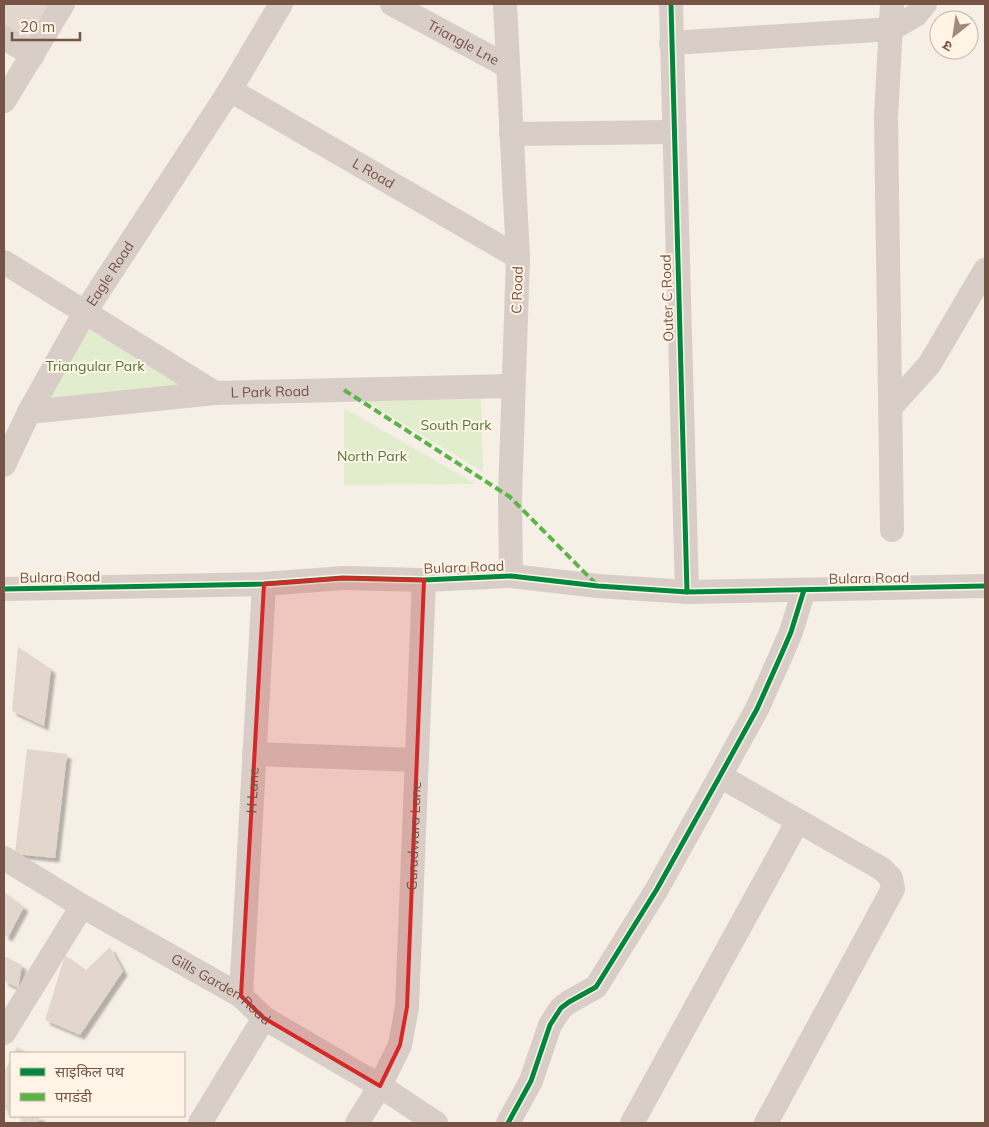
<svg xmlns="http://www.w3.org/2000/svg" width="989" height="1127" viewBox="0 0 989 1127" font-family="Mulish,'Noto Sans Devanagari',sans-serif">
<defs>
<filter id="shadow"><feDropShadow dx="4.5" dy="4.5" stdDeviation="1" flood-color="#0004"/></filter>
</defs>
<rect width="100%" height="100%" fill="#f6efe5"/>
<g fill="#e2edce">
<path d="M86,328l106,61 -152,9z"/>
<path d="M481,399l2,73 -117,-71z"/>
<path d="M344,408l132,76 -132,1z"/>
</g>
<g fill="#e3d6cd" filter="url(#shadow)">
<path d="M4,4h49l-23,40 -26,-13z"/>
<path d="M18,647l33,22 -7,57 -32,-15z"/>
<path d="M27,749l40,5 -12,104 -40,-4z"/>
<path d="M4,892l20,15 -16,30 -4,-2z"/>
<path d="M110,947l13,24 -43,64 -35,-15 20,-65 21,15z"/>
<path d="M4,956l18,9 -4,23 -14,-7z"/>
<path d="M17,1047l12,6h-15z"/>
<path d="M11,1058v56l-7,-5v-37z"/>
<path d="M15,1116h26l-5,7h-7z"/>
</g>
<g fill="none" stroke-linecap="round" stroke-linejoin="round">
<g stroke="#d8cdc7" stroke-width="24">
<path id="s1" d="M392,4l115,62"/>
<path d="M505,4l13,253 -8,240 1,79"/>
<path d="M671,4l16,588"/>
<path d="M4,38l29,17"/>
<path d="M671,43l221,-14 24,-14 9,-11"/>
<path id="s2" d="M230,90l288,167"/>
<path d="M4,101l59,-97"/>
<path d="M511,134l162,-2"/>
<path d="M4,262l211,131"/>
<path d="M891,407l38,-42 56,-95"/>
<path id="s3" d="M29,412l186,-19 298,-7"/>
<path id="s4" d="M4,465l25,-53 56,-100 145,-222 51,-86"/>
<path d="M892,530l-6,-412 6,-114"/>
<path d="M4,589l260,-5 79,-6 81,2 87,-4 87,10 89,6 298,-6"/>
<path d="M254,754l163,6"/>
<path d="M720,776l162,93 9,9 2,11 -127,234"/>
<path id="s5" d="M4,858l78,48 159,90 23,22 116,68 56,37"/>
<path id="s6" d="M241,996l23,-412"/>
<path d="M4,1033l78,-127"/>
<path d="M200,1123l64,-105"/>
<path id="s7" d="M357,1123l23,-37 20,-41 7,-38 17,-427"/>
<path d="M508,1123l23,-42 19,-56 11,-17 8,-6 27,-15 61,-98 63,-113 37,-67 25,-56 9,-21 13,-42"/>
<path d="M632,1123l166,-302"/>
</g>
<path stroke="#5ab447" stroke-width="4" stroke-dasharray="8 4" stroke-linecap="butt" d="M344,390l166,107 88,89"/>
<defs>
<g id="cycleway">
<path d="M671,4l16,588"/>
<path d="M4,589l260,-5 79,-6 81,2 87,-4 87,10 89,6 298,-6"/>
<path d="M508,1123l23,-42 19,-56 11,-17 8,-6 27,-15 61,-98 63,-113 37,-67 25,-56 9,-21 13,-42"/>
</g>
</defs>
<use href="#cycleway" stroke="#fff4e6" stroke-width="8"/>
<use href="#cycleway" stroke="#00873e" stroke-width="5"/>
</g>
<path fill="#d62828" fill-opacity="0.2" stroke="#d62828" stroke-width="4" stroke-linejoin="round" d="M343,578l81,2 -17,427 -7,38 -20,41 -116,-68 -23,-22 23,-412z"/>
<g text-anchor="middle" stroke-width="4" stroke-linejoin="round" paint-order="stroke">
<g font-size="14" fill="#765344" stroke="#fff4e6">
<text dy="5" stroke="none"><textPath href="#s1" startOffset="81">Triangle Lne</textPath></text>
<text dy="5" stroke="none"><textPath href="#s2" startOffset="166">L Road</textPath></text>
<text dy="5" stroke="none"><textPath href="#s4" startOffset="219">Eagle Road</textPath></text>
<text transform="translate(517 290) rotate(-88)" y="5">C Road</text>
<text transform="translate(667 298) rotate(-92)" y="5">Outer C Road</text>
<text dy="5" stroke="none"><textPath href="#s3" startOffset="242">L Park Road</textPath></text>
<text transform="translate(464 567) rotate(-2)" y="5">Bulara Road</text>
<text transform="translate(60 577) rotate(-1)" y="5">Bulara Road</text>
<text transform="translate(869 578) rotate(-1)" y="5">Bulara Road</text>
<text dy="5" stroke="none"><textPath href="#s6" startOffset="206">H Lane</textPath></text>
<text dy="5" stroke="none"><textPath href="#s7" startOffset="299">Gurudwara Lane</textPath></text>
<text dy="5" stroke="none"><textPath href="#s5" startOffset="254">Gills Garden Road</textPath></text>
</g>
<g font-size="14" fill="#4e7739" stroke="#fff4e6">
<text x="95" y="371">Triangular Park</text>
<text x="456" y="430">South Park</text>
<text x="372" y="461">North Park</text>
</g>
</g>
<rect width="989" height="1127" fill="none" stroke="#765344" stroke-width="10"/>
<rect x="10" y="1052" width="175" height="65" fill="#fff4e6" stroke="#c8b4a5"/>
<rect x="20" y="1068" width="25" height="8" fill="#00873e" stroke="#c8b4a5"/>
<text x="55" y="1077" font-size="15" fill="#765344">साइकिल पथ</text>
<rect x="20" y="1093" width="25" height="8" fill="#5ab447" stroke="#c8b4a5"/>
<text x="55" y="1102" font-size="15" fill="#765344">पगडंडी</text>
<g transform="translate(954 35) rotate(210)"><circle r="24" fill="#fff4e6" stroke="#c8b4a5"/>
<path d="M0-4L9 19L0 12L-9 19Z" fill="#a38a7c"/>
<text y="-8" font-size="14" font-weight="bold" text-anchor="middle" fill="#765344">उ</text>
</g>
<path d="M12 32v8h68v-8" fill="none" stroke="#765344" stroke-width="2.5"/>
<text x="20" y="32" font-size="15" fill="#765344" stroke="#fff4e6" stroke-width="4" paint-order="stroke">20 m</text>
</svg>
